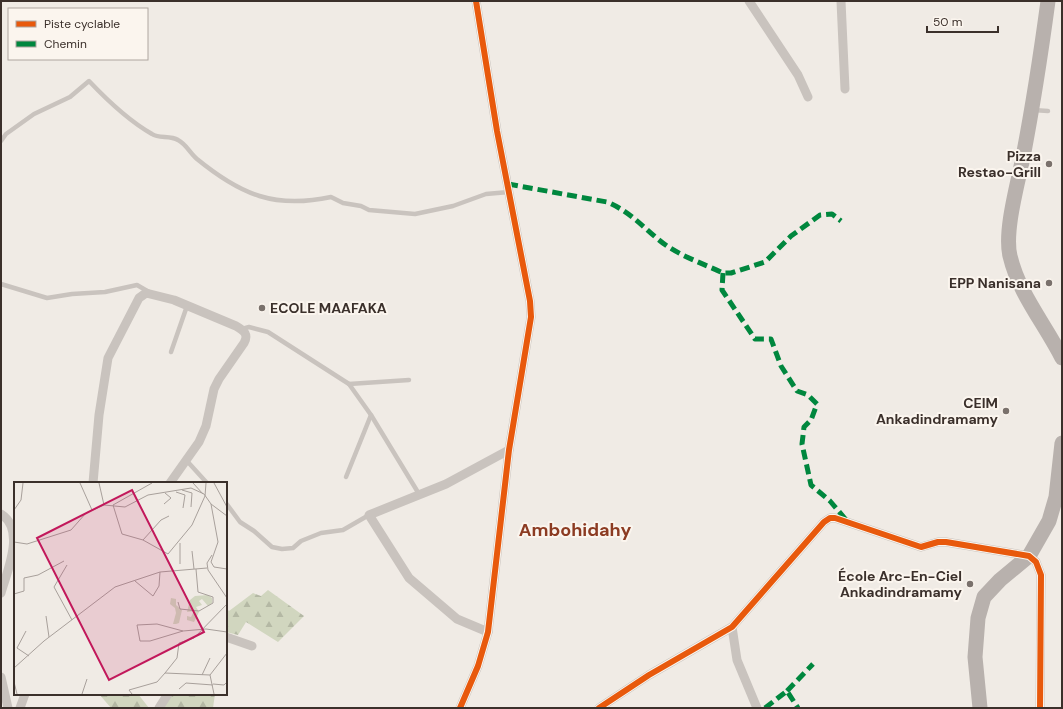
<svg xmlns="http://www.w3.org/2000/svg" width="1063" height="709" viewBox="0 0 1063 709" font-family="'DM Sans',sans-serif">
<defs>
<pattern id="forest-firs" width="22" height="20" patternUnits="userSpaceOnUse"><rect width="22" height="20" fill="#d1d6bf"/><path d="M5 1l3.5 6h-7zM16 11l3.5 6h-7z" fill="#b4b8a4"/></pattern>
</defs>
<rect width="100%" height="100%" fill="#f0ebe5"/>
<g fill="url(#forest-firs)">
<path d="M268,590l36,26 -26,26 -32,-20 -8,13 -12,-3v-24l3,3 24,-18 8,3z"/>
<path d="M99,694h39l11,14h-38z"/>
<path d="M168,694h47l-2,14h-59z"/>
</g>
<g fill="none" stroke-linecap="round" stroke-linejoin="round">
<g stroke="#c9c3be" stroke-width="4.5">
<path d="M1033,110l15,1"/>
<path d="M1,141l5,-7 28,-20 36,-17 19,-16c18,19 40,40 63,53 7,5 18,1 26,6 8,4 12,13 19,19 44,36 78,50 134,38l12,6 18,3 8,4 46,4 38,-8 33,-12 23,-2"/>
<path d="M1,284l46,14 25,-4 33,-2 32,-7 12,7"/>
<path d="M242,329l7,-2 19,5 81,52 22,31 48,79"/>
<path d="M171,352l16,-46"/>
<path d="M349,384l60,-4"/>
<path d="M187,461l20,22"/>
<path d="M346,477l25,-62"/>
<path d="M226,503l14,19 14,9 18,16 10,2 11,-1 8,-7 20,-8 22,-3 26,-15"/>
</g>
<g stroke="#c9c3be" stroke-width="9">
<path d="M749,1l49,74 10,22"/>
<path d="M841,1l4,88"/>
<path d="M93,483l6,-68 9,-57 31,-60 7,-5 28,7 62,26c8,5 13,8 8,17l-25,36 -5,10 -8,37 -7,16 -29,41"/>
<path d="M1,514c25,16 6,57 0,79"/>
<path d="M732,627l5,33 20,48"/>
<path d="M488,632l-31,-13 -48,-41 -40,-63 77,-31 63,-34"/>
<path d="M226,637l26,9"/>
<path d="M1,677l7,31"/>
<path d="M20,708l5,-14"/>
<path d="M159,708l9,-14"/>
<path d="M460,708l18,-42 10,-34 21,-182 22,-133 -1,-16 -33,-170 -21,-130"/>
<path d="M599,708l50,-33 83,-48 92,-105 6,-4h5l86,29 17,-5h8l83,14 7,6 5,13 -1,133"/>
</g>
<g stroke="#b8b1ad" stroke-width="15">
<path d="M1048,1c-7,52 -15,104 -25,156 -5,26 -19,74 -13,99 9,38 35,68 52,102"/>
<path d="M980,708l-5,-51 3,-39 6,-21 16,-17 29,-24 20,-35 7,-24 6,-54"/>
</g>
<g stroke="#00873e" stroke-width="5" stroke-dasharray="10 5" stroke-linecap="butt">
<path d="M508,184l99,18c22,9 35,24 52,38 18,15 43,23 64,33h8l34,-11 26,-26 29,-21 12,-1 9,7"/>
<path d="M723,273l-1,17 33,49h16l10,27 16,25 11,4 9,9 -6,16 -7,7 -2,17 9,41 19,16 17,20"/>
<path d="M787,691l26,-27"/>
<path d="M765,708l22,-17 11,17"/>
</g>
<defs>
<g id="cycleway">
<path d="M460,708l18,-42 10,-34 21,-182 22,-133 -1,-16 -33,-170 -21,-130"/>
<path d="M599,708l50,-33 83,-48 92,-105 6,-4h5l86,29 17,-5h8l83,14 7,6 5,13 -1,133"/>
</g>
</defs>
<use href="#cycleway" stroke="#fbf5ee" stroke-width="8"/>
<use href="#cycleway" stroke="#e8590c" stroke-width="6"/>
</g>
<g fill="#7a716c" stroke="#fbf5ee" stroke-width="1.5">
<circle cx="1049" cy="164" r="4"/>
<circle cx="1049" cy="283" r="4"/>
<circle cx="262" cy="308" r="4"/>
<circle cx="1006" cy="411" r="4"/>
<circle cx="970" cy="584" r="4"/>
</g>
<g text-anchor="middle" stroke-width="4" stroke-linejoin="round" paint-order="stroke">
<g font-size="14" font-weight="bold" fill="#3b302b" stroke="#fbf5ee" text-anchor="end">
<text x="1041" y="161">Pizza<tspan x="1041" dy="16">Restao-Grill</tspan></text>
<text x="1041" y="288">EPP Nanisana</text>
<text x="270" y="313" text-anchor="start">ECOLE MAAFAKA</text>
<text x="998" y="408">CEIM<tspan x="998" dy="16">Ankadindramamy</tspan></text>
<text x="962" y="581">École Arc-En-Ciel<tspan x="962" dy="16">Ankadindramamy</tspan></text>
</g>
<g font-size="18" font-weight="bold" fill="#8c3b22" stroke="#fbf5ee">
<text x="575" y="536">Ambohidahy</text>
</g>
</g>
<g transform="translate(14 482)">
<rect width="213" height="213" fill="#f0ebe5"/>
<path d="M194,113l4,3v5l-4,3 -6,-7 -3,2 3,4 -6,2 3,5 -5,10 -7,-2v-4l4,1 3,-6 -7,1 3,-12 5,-4zM157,116l5,1v6l6,5 -3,13 -3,1h-3l3,-11 -1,-5 -5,-4z" fill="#d1d6bf"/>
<path fill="none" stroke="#a8a09b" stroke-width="1" d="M66,1l12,27M85,1l5,22M138,1l-39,22 9,29 21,6 25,14 24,-29 13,-29 1,-13M179,1l10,11M200,1l13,24M168,8l10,3 -1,14M162,10l9,3 -2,13M150,22l7,-6 -6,-5M197,22l16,12M0,28l7,-10 2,-17M129,58l18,-20 8,-4M0,60l13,2 44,-14 15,-17 18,-8 21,2 23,-12 43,-7 13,6 7,10 7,38 -7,20 3,5 13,2M166,61v21M178,69l2,18M198,73l-5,8 1,7 19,28M53,83l-13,22 18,33M121,99l18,15 6,-10 1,-14M0,112l10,-3v-13l14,-3 26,-14M164,120l2,7 19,2 14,-8v-6l-15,-5 -2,-23M213,129v17M32,134l3,21M12,149l-9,17 12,8M169,149l-26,-7 -20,1 3,16h10l33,-10 23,-2 21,3M0,186l30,-27 71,-54 45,-15 47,-4M151,191l12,-15 2,-15 15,-5 33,-34M188,193l8,-17M0,200l3,12M199,202l11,1 3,-3M165,207l7,-6 27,2M68,212l5,-15M118,212l-3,-4 28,-8 8,-9 45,2M200,212l-4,-19 17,-22"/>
<path fill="#c2185b" fill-opacity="0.15" stroke="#c2185b" stroke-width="2" d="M118,8l72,142 -95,48 -72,-142z"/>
<rect width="213" height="213" fill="none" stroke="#3b302b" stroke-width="2"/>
</g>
<rect width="1063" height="709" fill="none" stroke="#3b302b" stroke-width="4"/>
<rect x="8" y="8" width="140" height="52" fill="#fbf5ee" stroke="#aea6a0"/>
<rect x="16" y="21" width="20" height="6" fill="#e8590c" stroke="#aea6a0"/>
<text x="44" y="28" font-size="12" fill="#3b302b">Piste cyclable</text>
<rect x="16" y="41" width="20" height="6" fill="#00873e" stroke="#aea6a0"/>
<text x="44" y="48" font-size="12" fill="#3b302b">Chemin</text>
<path d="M927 26v6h71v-6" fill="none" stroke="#3b302b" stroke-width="2"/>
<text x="933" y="26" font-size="12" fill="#3b302b" stroke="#fbf5ee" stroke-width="3" paint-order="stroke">50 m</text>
</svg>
